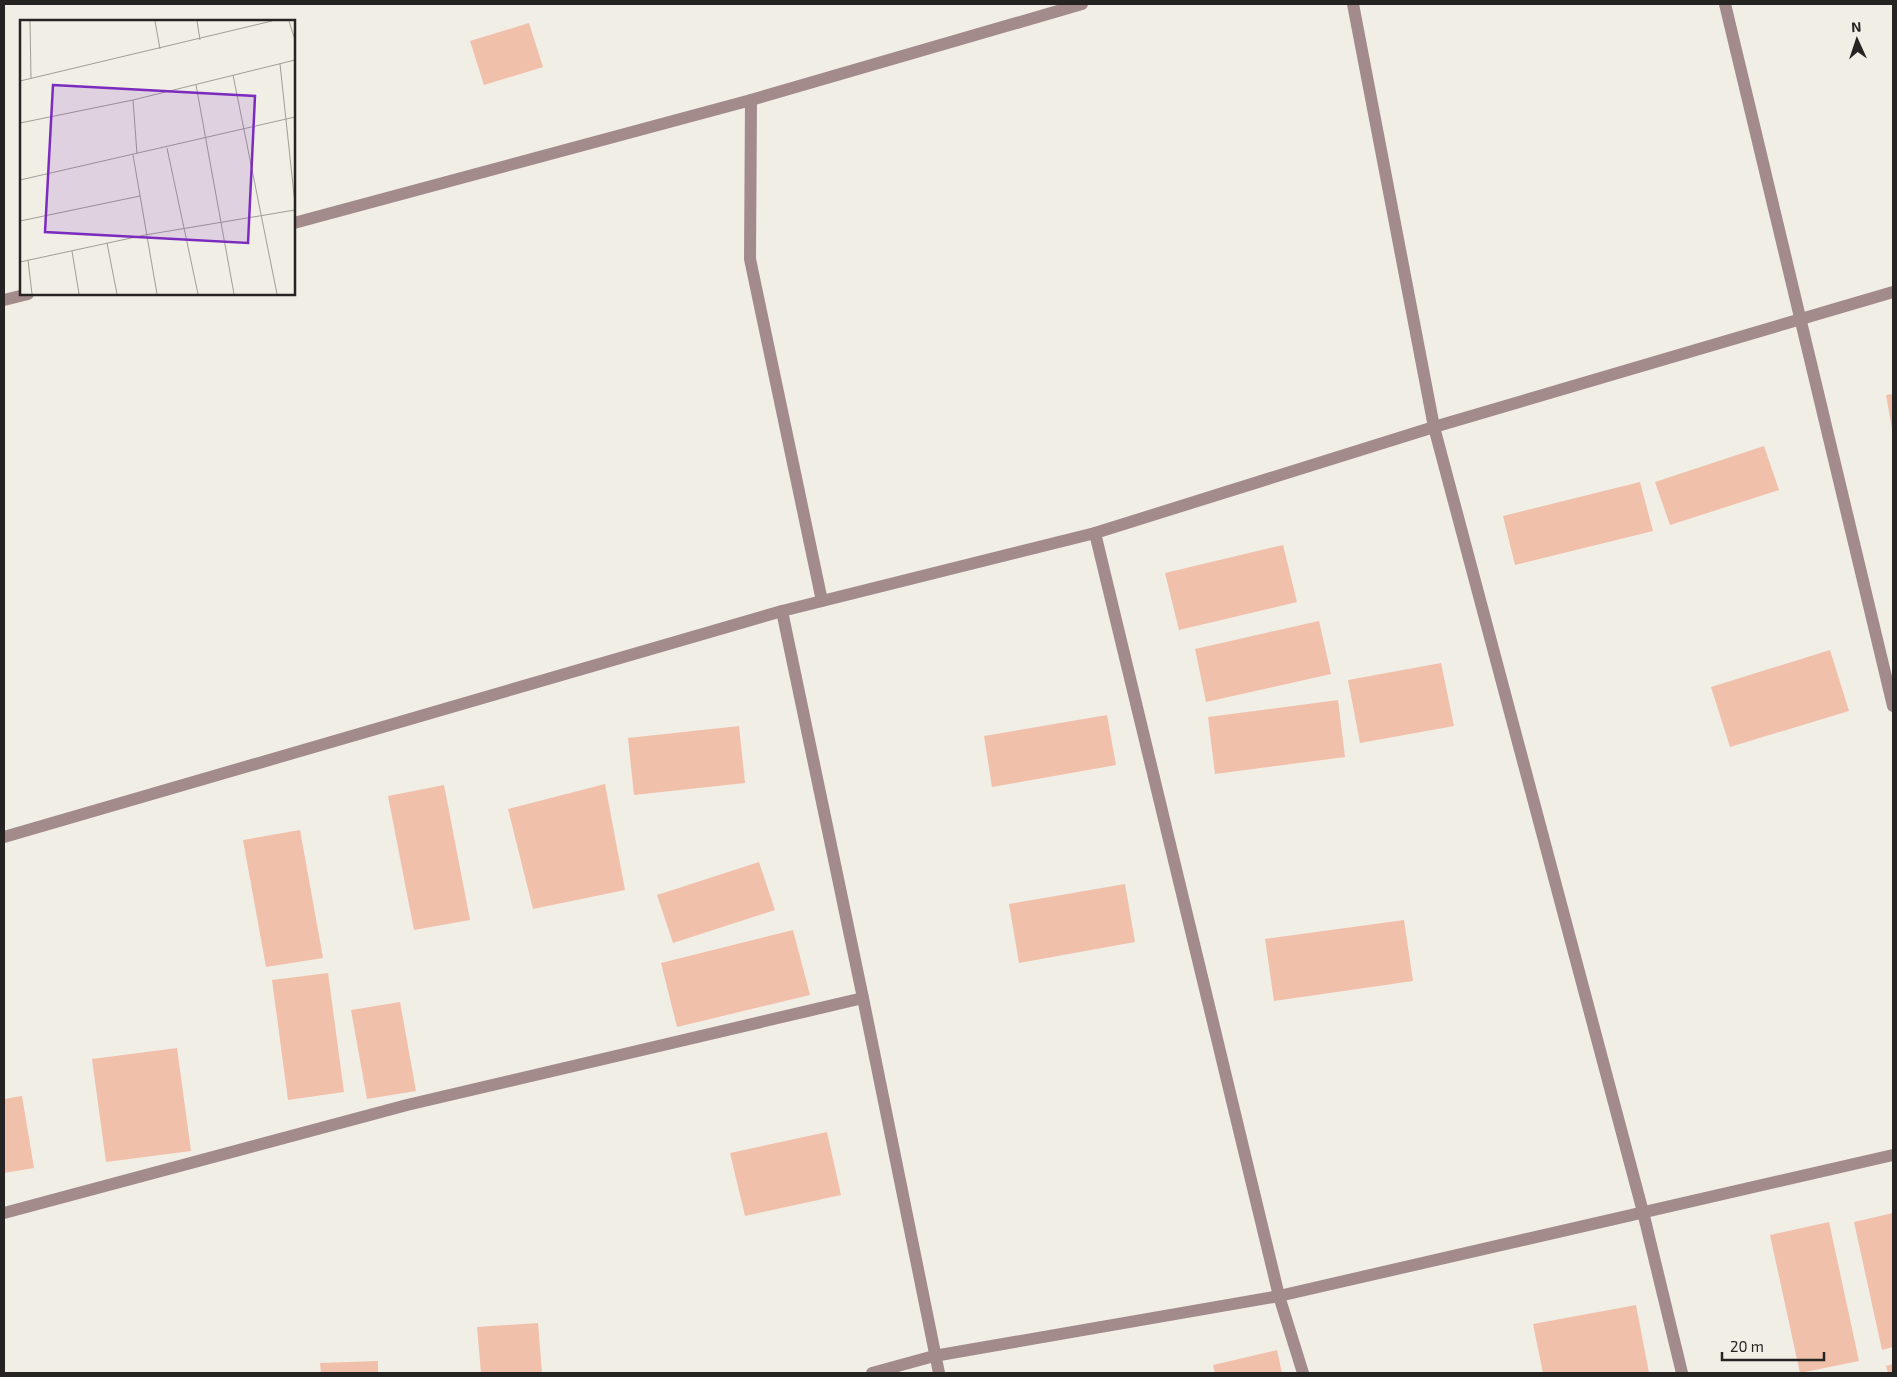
<svg xmlns="http://www.w3.org/2000/svg" width="1897" height="1377" viewBox="0 0 1897 1377" font-family="'Exo 2',sans-serif">
<rect width="100%" height="100%" fill="#f1eee6"/>
<g fill="#f1c0ab">
<path d="M529,23l14,44 -59,18 -14,-44z"/>
<path d="M1893,394v35h-1l-6,-34z"/>
<path d="M1764,446l15,44 -109,35 -15,-43z"/>
<path d="M1640,482l13,49 -138,34 -12,-49z"/>
<path d="M1283,545l14,57 -118,28 -14,-57z"/>
<path d="M1319,621l12,53 -125,28 -11,-53z"/>
<path d="M1830,650l19,61 -119,36 -19,-60z"/>
<path d="M1441,663l13,63 -94,17 -12,-63z"/>
<path d="M1338,700l7,57 -130,17 -7,-57z"/>
<path d="M1107,715l9,50 -124,22 -8,-51z"/>
<path d="M739,726l6,57 -111,12 -6,-57z"/>
<path d="M605,784l20,106 -92,19 -25,-100z"/>
<path d="M444,785l26,135 -56,10 -26,-134z"/>
<path d="M300,830l23,128 -57,9 -23,-127z"/>
<path d="M759,862l16,48 -102,33 -16,-48z"/>
<path d="M1125,884l10,58 -116,21 -10,-59z"/>
<path d="M1404,920l9,61 -139,20 -9,-62z"/>
<path d="M793,930l17,65 -133,32 -16,-64z"/>
<path d="M328,973l16,119 -56,8 -16,-120z"/>
<path d="M400,1002l16,89 -49,8 -16,-89z"/>
<path d="M177,1048l14,103 -85,11 -14,-103z"/>
<path d="M22,1096l12,72 -30,5v-74z"/>
<path d="M827,1132l14,63 -96,21 -15,-63z"/>
<path d="M1893,1213v134l-11,3 -28,-128z"/>
<path d="M1829,1222l30,139 -59,12 -30,-138z"/>
<path d="M1636,1305l13,68h-106l-10,-49z"/>
<path d="M538,1323l4,50h-61l-4,-46z"/>
<path d="M1277,1350l5,23h-67l-2,-8z"/>
<path d="M378,1361v12h-57l-1,-10z"/>
<path d="M1893,1364v9h-5l-2,-7z"/>
</g>
<g fill="none" stroke-linecap="round" stroke-linejoin="round">
<g stroke="#a38b8c" stroke-width="12">
<path d="M1353,4l81,423 209,785 39,161"/>
<path d="M1725,4l168,702"/>
<path d="M751,100l-1,159 72,342"/>
<path d="M294,223l457,-123 331,-96"/>
<path d="M4,300l24,-6"/>
<path d="M1095,533l184,763 24,77"/>
<path d="M782,611l81,387 76,375"/>
<path d="M4,837l778,-226 313,-78 339,-106 459,-135"/>
<path d="M4,1213l403,-108 456,-107"/>
<path d="M872,1373l62,-17 345,-60 614,-141"/>
</g>
</g>
<g transform="translate(20 20)">
<rect width="275" height="275" fill="#f1eee6"/>
<path fill="none" stroke="#a09d98" stroke-width="1" d="M10,1l1,58M135,1l5,28M177,1l3,19M269,1l6,19M260,44l15,140M213,55l44,219M0,61l252,-60M176,65l38,209M113,80l4,54M0,103l113,-23 162,-40M147,128l31,146M113,135l24,139M0,160l275,-63M0,201l120,-25M87,223l10,51M52,231l7,43M8,240l4,34M0,242l125,-27 150,-25"/>
<path fill="#7b2cbf" fill-opacity="0.15" stroke="#7b2cbf" stroke-width="2.5" d="M33,65l202,11 -7,147 -203,-11z"/>
<rect width="275" height="275" fill="none" stroke="#262422" stroke-width="2.5"/>
</g>
<rect width="1897" height="1377" fill="none" stroke="#262422" stroke-width="10"/>
<g transform="translate(1857 40) rotate(357)" stroke="#f1eee6" stroke-width="4" paint-order="stroke">
<path d="M0-4L9 19L0 12L-9 19Z" fill="#262422"/>
<text y="-8" font-size="14" font-weight="bold" text-anchor="middle" fill="#262422">N</text>
</g>
<path d="M1722 1352v8h102v-8" fill="none" stroke="#262422" stroke-width="2.5"/>
<text x="1730" y="1352" font-size="15" fill="#262422" stroke="#f1eee6" stroke-width="4" paint-order="stroke">20 m</text>
</svg>
